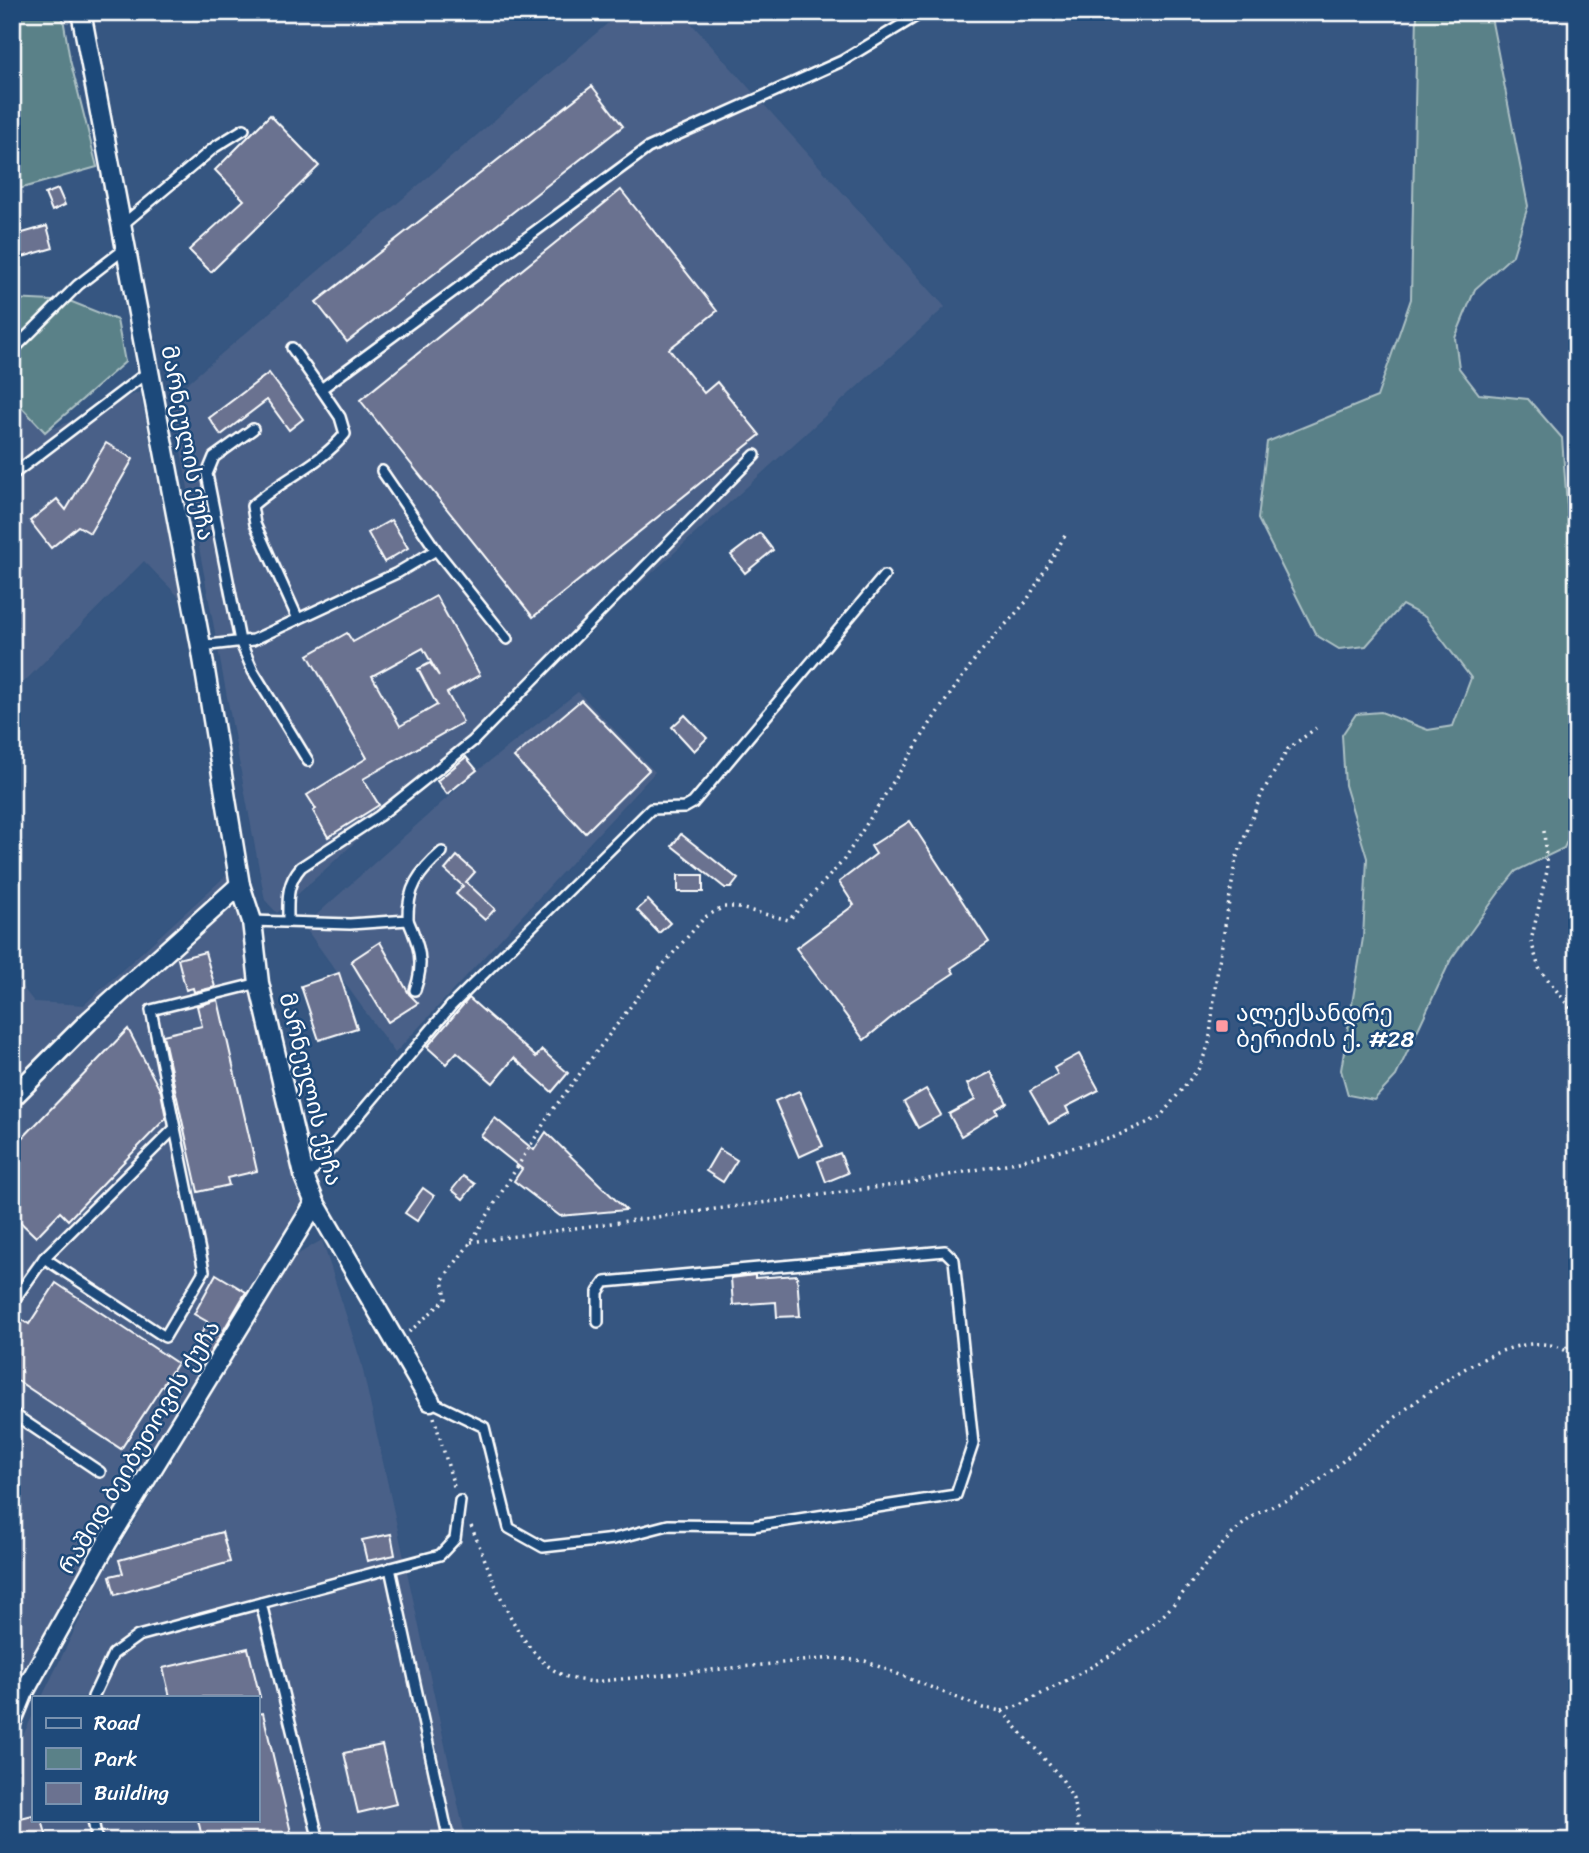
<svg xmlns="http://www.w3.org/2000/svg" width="1589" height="1853" viewBox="0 0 1589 1853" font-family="Sriracha,'Noto Sans Georgian',sans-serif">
<rect width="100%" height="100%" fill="#365681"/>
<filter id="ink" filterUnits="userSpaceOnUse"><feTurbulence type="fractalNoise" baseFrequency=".0143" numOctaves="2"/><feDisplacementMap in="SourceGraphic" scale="14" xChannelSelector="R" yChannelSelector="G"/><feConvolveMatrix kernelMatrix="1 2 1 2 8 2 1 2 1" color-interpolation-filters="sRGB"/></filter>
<g filter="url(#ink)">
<g fill="#4a6188">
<path d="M621,12h60l264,295 -668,606 -12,-13 -94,-503z"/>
<path d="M140,392l41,207 -37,-38 -132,133v-297l33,35z"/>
<path d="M578,692l77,80 -260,281 -91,-127 172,-154z"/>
<path d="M230,872l75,332 -286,477 -7,18v-725l22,28 50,3z"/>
<path d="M322,1240l39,122 105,479h-454v-83l21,-43v105h224v-123h-215l55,-113 198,-328z"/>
</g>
<g fill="#5a8188" stroke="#acc0c4" stroke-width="2">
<path d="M12,12h50l8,48 27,107 -85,24z"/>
<path d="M1417,12h73l38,194 -15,49 -38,34 -20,49 4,30 20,26 49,5 34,39 15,203v178l-13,29 -48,23 -16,20 -49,68 -55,117 -22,24 -26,-5 -7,-25 22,-132 4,-80 -22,-73 -3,-50 14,-21 25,-2 47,18 25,-4 18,-48 -46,-61 -23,-12 -36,41 -27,3 -23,-14 -58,-116 9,-77 110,-45 34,-98z"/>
<path d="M12,299l60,3 45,18 8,42 -80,70 -33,-35z"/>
</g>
<g fill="#6b7290" stroke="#fff" stroke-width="2" fill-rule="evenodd">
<path d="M592,86l31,40 -276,216 -31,-40z"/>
<path d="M270,115l49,51 -108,106 -22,-22 55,-50 -29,-30z"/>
<path d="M58,189l7,16 -13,6 -7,-17z"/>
<path d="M621,190l96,121 -48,38 35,44 13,-11 43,53 -227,182 -173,-217z"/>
<path d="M47,226l6,22 -34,10 -7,-22z"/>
<path d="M269,373l34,46 -14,11 -22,-30 -46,35 -12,-17z"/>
<path d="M106,443l27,16 -43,74 -12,-7 -27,22 -21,-27 27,-22 9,11z"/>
<path d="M391,520l17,28 -24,14 -16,-29z"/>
<path d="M760,533l13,17 -28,23 -14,-18z"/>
<path d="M436,596l44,79 -33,18 16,29 -100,57 16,26 -51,32 -15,-26 3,-2 -9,-14 60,-37 -59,-103 39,-22 6,9zM423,648l16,28 -9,-13 -12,6 19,36 -37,21 -28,-50z"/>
<path d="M581,700l68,70 -64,63 -71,-76z"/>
<path d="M685,715l22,23 -13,13 -22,-24z"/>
<path d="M466,757l11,13 -30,24 -10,-13z"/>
<path d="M910,821l79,121 -38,26 3,5 -44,29 -46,38 -68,-92 58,-43 -15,-23 37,-28 -5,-8z"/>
<path d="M681,834l57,45 -7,9h-6l-53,-42z"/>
<path d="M457,856l18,16 -9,10 29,27 -10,11 -29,-26 7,-8 -18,-16z"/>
<rect x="678" y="875" width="25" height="17"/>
<path d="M648,900l22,23 -11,10 -22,-23z"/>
<path d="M380,942l29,52 9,9 -30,19 -37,-61z"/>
<path d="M205,952l10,35 -21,5 -1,-4 -7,2 -8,-31z"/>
<path d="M339,973l18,55 -38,12 -18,-54z"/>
<path d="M469,998l67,59 6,-7 26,23 -16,19 -38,-34 -21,25 -36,-31 -11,12 -19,-17z"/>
<path d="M218,1000l39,171 -30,7 2,7 -31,7 -35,-157 39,-9 -5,-20z"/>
<path d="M128,1029l33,63 5,26 -98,102 -8,-8 -24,25 -24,-23v-65z"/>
<path d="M1079,1054l20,36 -33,17 3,6 -20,11 -19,-33 28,-16 -4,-7z"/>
<path d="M991,1072l16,31 -11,6 2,4 -37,23 -12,-22 26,-14 -8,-16z"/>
<path d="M926,1089l15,26 -23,13 -14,-26z"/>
<path d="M799,1091l24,55 -24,11 -24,-56z"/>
<path d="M495,1118l39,32 12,-18 80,78 -66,6 -46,-35 8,-12 -41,-33z"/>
<path d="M719,1149l18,11 -14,22 -17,-11z"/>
<path d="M840,1153l8,20 -22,9 -8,-21z"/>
<path d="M463,1176l12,8 -12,15 -11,-9z"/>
<path d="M423,1188l11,8 -17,25 -12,-8z"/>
<path d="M216,1274l30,18 -37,63 -15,-9 14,-24 -14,-8z"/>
<path d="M755,1275v3l42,-3 3,41 -23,1 -1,-15 -43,3 -2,-27z"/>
<path d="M56,1283l121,80 -56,86 -109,-72v-64l17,11z"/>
<path d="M222,1532l8,30 -115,33 -5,-19 13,-3 -4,-13z"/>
<path d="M391,1534l4,21 -28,6 -5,-21z"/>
<path d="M248,1648l12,49h-90l-7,-29z"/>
<path d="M263,1713l30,128h-90l-5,-21h59v-106z"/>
<path d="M382,1745l14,59 -38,9 -14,-60z"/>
<path d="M33,1815v5h9l6,21h-36v-21z"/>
</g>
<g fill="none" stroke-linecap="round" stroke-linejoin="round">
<defs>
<g id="service">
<path d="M122,225l93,-78 29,-18"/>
<path d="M292,348l29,41"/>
<path d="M12,351l66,-66 48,-37"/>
<path d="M253,429l-39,28 -7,17 33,167 13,30 55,90"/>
<path d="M382,471l54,79 71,89"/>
<path d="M12,475l137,-104"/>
<path d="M298,619l-43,-95 -3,-18c30,-27 68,-41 93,-72l-5,-17 -19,-28 327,-241 194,-87 81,-49"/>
<path d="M201,646l52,-6 144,-67 39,-23"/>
<path d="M408,920c11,25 17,43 7,70"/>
<path d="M252,921l98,3 58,-4c-1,-32 11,-48 34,-68"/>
<path d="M288,921c0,-21 -2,-37 13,-54l78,-51 94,-75 282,-286"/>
<path d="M306,1178l145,-172 200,-197 33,-1 9,-5 191,-227"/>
<path d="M44,1258l121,79 39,-66 -53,-261 108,-27"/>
<path d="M12,1303l32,-45 131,-130"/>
<path d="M430,1401l54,26 25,101 34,19 71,-8 54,-14 85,1 203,-31 17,-51 -19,-184 -9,-9 -340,31 -7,10v30"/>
<path d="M12,1413l88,59"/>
<path d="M390,1568l59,273"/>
<path d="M261,1603l58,238"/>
<path d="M93,1697l20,-43 25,-18 302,-81 15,-16 5,-38"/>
<path d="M93,1820l4,21"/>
</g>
<g id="minor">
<path d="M81,12l120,634 39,239 12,36 7,62 46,196 10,24 115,198"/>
<path d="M12,1098l77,-77 151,-136"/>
<path d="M12,1721l11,-27 85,-153 207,-338"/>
</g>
</defs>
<use href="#service" stroke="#fff" stroke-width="14"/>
<use href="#minor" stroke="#fff" stroke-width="23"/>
<g stroke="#fff" stroke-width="3.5" stroke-dasharray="2 5" stroke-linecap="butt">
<path d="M1544,831l3,40 -16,70 8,27 38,49"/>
<path d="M471,1242l431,-58 109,-21 101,-25 48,-21 39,-49 10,-24 7,-63 20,-122 26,-66 26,-44 28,-21"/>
<path d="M409,1332l37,-33 -3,-20 28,-37 80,-130 104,-138 50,-57 19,-10h11l54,13 54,-59 94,-148 41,-58 48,-53 40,-68"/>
<path d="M1566,1348l11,-10"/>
<path d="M434,1417l21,73"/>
<path d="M471,1526c20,45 45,130 94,150 8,4 19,4 27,6l240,-24 33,3 118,47 19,3 60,68 11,20 5,25 -3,17"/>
<path d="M1002,1711l19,-6c37,-21 81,-41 114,-67 12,-10 26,-19 36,-31 26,-29 47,-63 77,-87 18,-14 43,-19 61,-32 53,-37 202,-193 268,-129"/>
</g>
<use href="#service" stroke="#1f4a7a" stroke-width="9"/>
<use href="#minor" stroke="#1f4a7a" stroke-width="18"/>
</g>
</g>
<rect fill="#ff9aa2" stroke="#1f4a7a" stroke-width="2.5" x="1215" y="1019" width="14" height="14" rx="3.5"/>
<g text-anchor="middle" stroke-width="5" stroke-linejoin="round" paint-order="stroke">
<g font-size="23" fill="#fff" stroke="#1f4a7a">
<text transform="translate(188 443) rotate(79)" y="8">მარნეულის ქუჩა</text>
<text transform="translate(311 1089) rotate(76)" y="8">მარნეულის ქუჩა</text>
<text transform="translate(139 1447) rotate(-59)" y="8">რაშიდ ბეიბუთოვის ქუჩა</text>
</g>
<g font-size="23" fill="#fff" stroke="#1f4a7a" text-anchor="start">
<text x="1236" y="1021">ალექსანდრე<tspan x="1236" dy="26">ბერიძის ქ. #28</tspan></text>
</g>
</g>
<rect width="1589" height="1853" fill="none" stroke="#1f4a7a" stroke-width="42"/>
<rect x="21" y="21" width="1547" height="1811" fill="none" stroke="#fff" stroke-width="2.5" filter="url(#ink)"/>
<rect x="32" y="1696" width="228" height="126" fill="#1f4a7a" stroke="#7992af" stroke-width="2"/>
<rect x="46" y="1718" width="35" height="10" fill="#1f4a7a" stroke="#7992af" stroke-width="2"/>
<text x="94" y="1730" font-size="21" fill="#ffffff">Road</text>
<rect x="46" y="1748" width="35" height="21" fill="#5a8188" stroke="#7992af" stroke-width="2"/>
<text x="94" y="1766" font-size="21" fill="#ffffff">Park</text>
<rect x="46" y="1783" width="35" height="21" fill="#6b7290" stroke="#7992af" stroke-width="2"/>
<text x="94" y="1800" font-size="21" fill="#ffffff">Building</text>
</svg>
